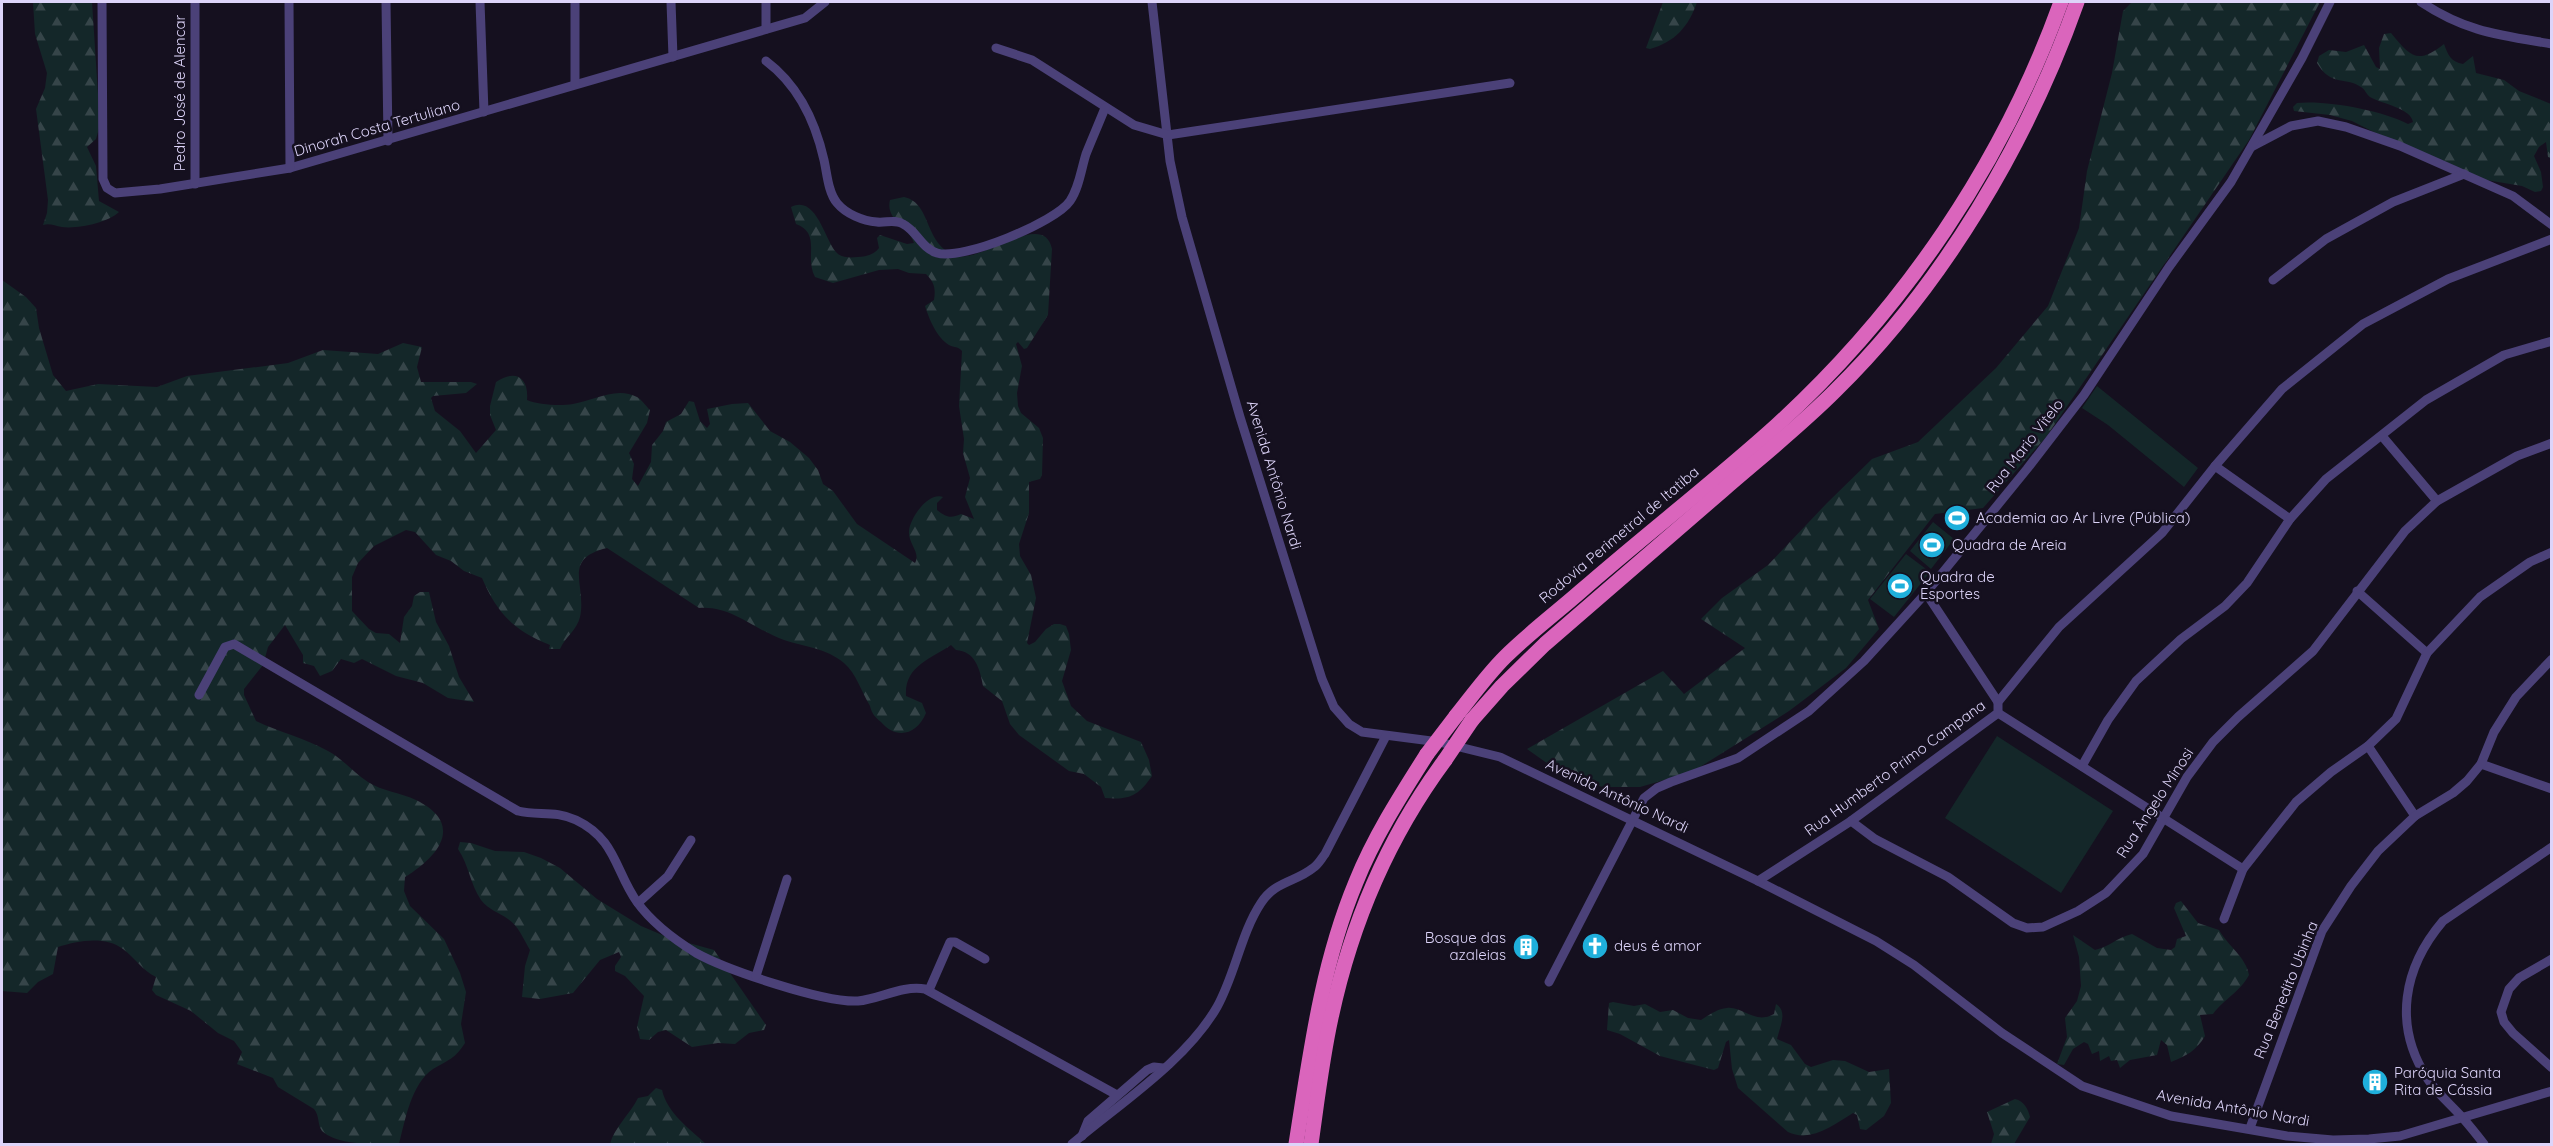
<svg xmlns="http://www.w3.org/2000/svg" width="2553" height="1146" viewBox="0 0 2553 1146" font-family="Quicksand,sans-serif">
<defs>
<pattern id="forest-firs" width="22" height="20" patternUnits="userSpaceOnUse" patternTransform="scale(1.5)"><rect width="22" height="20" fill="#142729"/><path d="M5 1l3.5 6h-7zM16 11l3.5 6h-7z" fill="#364549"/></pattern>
</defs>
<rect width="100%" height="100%" fill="#15101f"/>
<g fill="url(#forest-firs)">
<path d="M33,2h59l8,123 -4,14 -9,8 9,19 3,35 20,11c-12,11 -41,17 -57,15 -7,-1 -12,-4 -19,-2l4,-12 1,-13 -12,-91 9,-21 2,-15 -12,-39z"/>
<path d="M1663,2h34c-8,24 -22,40 -47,47l-4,-1z"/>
<path d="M2132,2h188l-71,138 -203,297 -63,71 -48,6 -67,86 11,29 -33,39 -57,43 -97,61 -52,15h-37l-35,-9 -41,-29 136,-78 21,23 61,-46 -44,-29 21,-21 46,-33 59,-62 45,-44 46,-17 78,-74 52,-62 31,-78 8,-57 25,-98 11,-62z"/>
<path d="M2391,33c20,24 26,32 53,11 4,11 7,18 19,20l10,-8 3,17 28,7 15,11 32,13v54l-3,-1 -2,-15 -7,5 -5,9 7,16 2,15 -2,4 -6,1 -13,-6 -42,-7 -49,-18 -79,-40 -22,-6 -36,-4 -1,-4 4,-4c29,-3 84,7 111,21l5,-2c-2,-14 -31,-18 -43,-25 -4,-3 -5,-8 -9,-10 -16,-11 -30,0 -44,-24l2,-7 10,-6 17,2 18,-7 12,22 4,2 -1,-21 5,-14z"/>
<path d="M904,197c29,6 19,50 54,59 25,6 86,-47 94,-7l-4,66 -21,33 -3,1 -6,-7 -2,2 6,22 -5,27 1,13 3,7 18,15 4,10 -1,37 -2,4 -11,3v31l-10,31 1,12 11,19 5,23 -9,45 2,2 6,-3 11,-13 8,-5h6l6,2 3,8 2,16 -9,31 9,25 16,15 54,21 8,18 3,16c-14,20 -22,24 -47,22l-4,-11 -17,-13 -15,-3 -50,-36 -9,-11 -8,-23 -19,-15c-3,-17 -8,-35 -27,-36l-5,-5c-20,14 -47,21 -45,51l16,7 4,10c-9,22 -30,27 -45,9 -6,-5 -9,-8 -11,-16 -8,-13 -14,-33 -26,-43 -18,-15 -38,-16 -60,-23 -29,-10 -53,-35 -85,-32l-92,-60c-46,11 -20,37 -27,69 -3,13 -15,20 -20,32h-11l1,-4c-36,-14 -53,-32 -68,-67l-18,-7 -13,-10 -15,-6 -21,-23 -9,-2 -32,16 -16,17 -6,14v34l17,18 7,4 13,1 11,9 4,-26 8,-11 2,-10 6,-4h9l7,30 13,24 10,31 15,25 -26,-4 -25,-15 -27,-7 -34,-17 -8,4 -13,-4 -9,12 -12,5 -6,-10 -11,-3v-8l-18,-30 -17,22 -5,18 -19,24v6l12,26c23,11 49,17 72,30 15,8 26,22 40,31 14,9 33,11 48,18 49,24 23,56 -11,77l-1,14 6,15 34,33 16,34 6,19 -5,32 4,19c-10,16 -17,17 -32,26 -22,15 -28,52 -34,75 -24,0 -61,2 -77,-13 -5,-7 -2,-15 -8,-22l-36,-22 -5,-9 -36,-14 5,-12 -8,-11 -16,-8 -27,-22 -35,-16 -4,-5 4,-13c-14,-7 -21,-19 -33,-28 -18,-14 -47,-8 -65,-2l-5,27 -15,8 -11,11 -25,-2v-711l24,17 10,11 3,20 14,47 13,16 32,-7 59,3 30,-11 101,-13 35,-13 55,4 25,-11 19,4 -5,20 4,15h50l6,2 -11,9 -33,3 -2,2 4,13 25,20 16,22 20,-23 -6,-15v-9l6,-24c19,-13 33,-5 31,18 11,5 34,6 46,4 20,-3 43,-18 64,-7 4,2 9,9 13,13l-3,13 -18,30 5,11 -2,15 6,7 13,-24 1,-17 11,-14 3,-9 15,-8 8,-13 5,1 6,19 7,7 3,-4 -3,-15 25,-5 16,-1 22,28 20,11 19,16 9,12 5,14 10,7 24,33 58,39c6,-11 -7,-19 -6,-32 1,-13 19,-39 34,-34l-6,6v7c9,7 13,9 24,4l13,5 -9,-22 5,-19 -7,-25 1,-14 -5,-33 3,-55c-4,-5 -7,-3 -13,-6 -12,-7 -20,-26 -24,-39l9,-6c2,-12 0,-18 -8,-26l-17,-1 -11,-4 -19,1 -46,13 -18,-6c-11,-20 7,-43 -19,-53l-5,-17c25,-13 34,33 45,45 5,6 15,6 22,5 8,0 17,-3 21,-9l-2,-10 3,-3 27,9 7,-1c-5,-16 -29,-23 -24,-43z"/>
<path d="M460,842l11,1 24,8 29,1 17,6 19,10 37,31 44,27 26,11 47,13 52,75 -2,5 -15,3 -14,11 -17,-1 -26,4 -26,-17 -8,2 -9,8 -9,-1 -3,-12 7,-31 -19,-20 -10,-5v-5l6,-9 -2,-5 -19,8 -27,33 -33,6 -18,-2 3,-31 5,-16c-6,-10 -12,-25 -22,-31 -10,-7 -19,-9 -27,-19 -11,-16 -12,-35 -23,-51z"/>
<path d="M2181,901l17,22 21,7c9,16 27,27 30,45 -10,18 -24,23 -36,39l-13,1 5,21c-9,15 -19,20 -34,26l-4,-17 -6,-5 -4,15 -27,5 -10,8 -3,-8 -6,1 -2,-5 -9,5 -1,-10 -7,3 -4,-10 -4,-2 -11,7 -9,16 -7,-1 10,-27 -2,-19 12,-17 4,-15 -2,-29 -6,-22 22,15c14,-3 21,-12 37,-16l25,14 14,2 4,-3 2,-8 9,-3 -12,-28 2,-5z"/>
<path d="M1613,1002l21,4 11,-2 15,8 13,-2 15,8 13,2c8,-5 16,-11 26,-12 15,-2 28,17 47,6l2,-10c12,8 4,22 1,35l14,6 14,19 6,3 22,-7 12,1 24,11 20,-3 2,34 -7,13 -18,14 -6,-1 -3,-14 -4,-2c-20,12 -42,30 -65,19l-50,-44 -6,-19 -3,-29 -3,2 -8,26 -4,2 -54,-14 -40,-22 -13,-4 2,-27z"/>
<path d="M656,1088l6,2c5,23 28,39 44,54h-96c4,-16 20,-30 28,-46l10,-2z"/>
<path d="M2015,1099c9,2 13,10 15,18l-16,27h-23l3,-10 -7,-22z"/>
</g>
<g fill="#142729">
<path d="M2097,386l101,82 -14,19 -76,-62 -26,-17z"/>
<path d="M1933,522l21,17 -23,30 -21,-18z"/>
<path d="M1906,554l24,18 -36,45 -24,-18z"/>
<path d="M1997,736l116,75 -52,82 -116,-75z"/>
</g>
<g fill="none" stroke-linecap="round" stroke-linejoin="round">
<g stroke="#4b4178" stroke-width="9">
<path d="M102,2l1,177 4,9 8,5 45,-4 130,-21 515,-150 20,-16"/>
<path d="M195,2v182"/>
<path d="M289,2l1,166"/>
<path d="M386,2l2,139"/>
<path d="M480,2l4,110"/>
<path d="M671,2l2,55"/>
<path d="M766,2v27"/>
<path d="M1152,2l18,159 12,56 58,200 82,262 12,28 15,17 13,8 77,10 61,15 258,124 118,60 38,24 88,68 80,53 89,30 116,20 46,4 36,-1 31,-3 152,-45"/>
<path d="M2421,2c45,30 78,33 131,42"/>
<path d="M996,48l36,12 102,65 34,10 342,-52"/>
<path d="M766,61c32,24 49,59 58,99 3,13 4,32 13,43 9,11 26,18 40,19 9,1 18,-3 26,2 14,7 18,24 34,29 25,8 119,-31 133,-52 9,-13 11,-31 16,-47 6,-15 13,-31 19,-46"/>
<path d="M575,84v-82"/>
<path d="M2253,146l38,-20 27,-5 28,6 54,19 113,50 39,29"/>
<path d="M2273,280l53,-41 67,-37 71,-28"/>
<path d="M2382,436l55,65"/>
<path d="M2215,466l75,53"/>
<path d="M2357,591l70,62"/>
<path d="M1926,593l72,109"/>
<path d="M199,695l26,-48 9,-3 284,167c20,5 37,-1 58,9 40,19 39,51 61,82 15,21 38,38 59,51 31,17 128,50 162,48 22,-2 44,-16 67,-12l192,106"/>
<path d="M1998,713l245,156"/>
<path d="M2368,746l47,70"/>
<path d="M2481,764l71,25"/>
<path d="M2082,766l26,-46 28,-39 45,-42 44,-33 22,-23 43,-64 36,-40 100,-79 78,-45 48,-14"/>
<path d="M1851,821l24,18 73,38 65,46 14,5 16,-1 35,-16 28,-18 37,-39 44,-77 26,-35 25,-25 75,-66 92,-120 32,-30 80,-45 35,-13"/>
<path d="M1758,881l93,-60 147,-108v-11l61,-75 103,-94 53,-67 67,-77 81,-65 85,-45 104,-40"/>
<path d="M638,903l30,-27 23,-36"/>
<path d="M2224,919l19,-50 53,-67 35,-30 37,-26 28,-27 31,-66 53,-56 50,-35 22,-10"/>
<path d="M2552,959l-33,19 -10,11 -8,23 3,10 9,11 39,35"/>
<path d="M756,976l31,-97"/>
<path d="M1549,982l95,-184 13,-10 14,-6 67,-24 71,-47 55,-50 62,-68 101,-124 57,-74 85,-128 62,-85 71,-124 28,-56"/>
<path d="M929,990l21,-48h5l30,17"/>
<path d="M2250,1128l72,-197 29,-45 27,-35 37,-35 38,-23 14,-12 14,-17 13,-32 22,-35 36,-38"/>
<path d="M1082,1136l6,-15 59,-51 7,-3 9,1"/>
<path d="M1072,1144c47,-40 114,-83 145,-137 18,-32 24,-74 44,-104 14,-22 35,-21 52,-35 5,-3 8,-9 12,-14l61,-118"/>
<path d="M2484,1144c-7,-9 -15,-19 -23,-28 -11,-12 -25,-24 -34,-38 -34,-53 -24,-110 16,-157l109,-74"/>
</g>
<g stroke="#da65bc" stroke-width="15">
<path d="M1456,716c16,-20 31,-41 49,-59 23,-23 51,-44 76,-66 64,-56 133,-109 196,-166 127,-116 226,-262 284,-423"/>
<path d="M1472,720l30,-34 43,-42c60,-52 119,-103 178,-154 38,-33 77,-64 112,-99 108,-106 192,-248 242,-389"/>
<path d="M1296,1144c14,-88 25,-178 60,-262 18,-45 45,-87 71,-128"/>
<path d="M1311,1144c6,-42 11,-85 20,-126 20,-94 57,-181 114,-258"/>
</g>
<g stroke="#da65bc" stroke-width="15">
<path d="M1427,754l29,-38"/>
<path d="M1445,760l27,-40"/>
</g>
</g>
<defs>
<symbol id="stadium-disc" viewBox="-11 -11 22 22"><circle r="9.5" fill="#1fafdb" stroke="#15101f"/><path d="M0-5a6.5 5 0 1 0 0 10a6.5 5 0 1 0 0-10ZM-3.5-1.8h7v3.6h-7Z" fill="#fff"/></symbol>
<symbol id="church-disc" viewBox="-11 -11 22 22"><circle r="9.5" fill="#1fafdb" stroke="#15101f"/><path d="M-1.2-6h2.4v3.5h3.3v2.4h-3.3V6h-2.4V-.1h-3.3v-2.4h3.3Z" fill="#fff"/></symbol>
<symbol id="building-disc" viewBox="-11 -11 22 22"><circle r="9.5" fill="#1fafdb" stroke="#15101f"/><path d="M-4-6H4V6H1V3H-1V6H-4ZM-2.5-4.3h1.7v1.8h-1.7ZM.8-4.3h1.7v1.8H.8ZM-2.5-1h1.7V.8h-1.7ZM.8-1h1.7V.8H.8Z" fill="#fff"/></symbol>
</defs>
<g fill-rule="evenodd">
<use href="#stadium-disc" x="1942" y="503" width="30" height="30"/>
<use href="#stadium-disc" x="1917" y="530" width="30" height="30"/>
<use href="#stadium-disc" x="1885" y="571" width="30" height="30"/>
<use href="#church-disc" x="1580" y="931" width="30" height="30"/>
<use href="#building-disc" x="1511" y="932" width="30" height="30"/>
<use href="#building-disc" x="2360" y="1067" width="30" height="30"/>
</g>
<g text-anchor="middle" stroke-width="5" stroke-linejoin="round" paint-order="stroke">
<g font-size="15" fill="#ddd4f9" stroke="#15101f">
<text transform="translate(180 93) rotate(-90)" y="5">Pedro José de Alencar</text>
<text transform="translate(377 128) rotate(-16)" y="5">Dinorah Costa Tertuliano</text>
<text transform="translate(2025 446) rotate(-52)" y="5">Rua Mario Vitelo</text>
<text transform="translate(1274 475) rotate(73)" y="5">Avenida Antônio Nardi</text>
<text transform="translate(1619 535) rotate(-40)" y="5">Rodovia Perimetral de Itatiba</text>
<text transform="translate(1895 768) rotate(-36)" y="5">Rua Humberto Primo Campana</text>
<text transform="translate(1617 796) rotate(25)" y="5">Avenida Antônio Nardi</text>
<text transform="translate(2155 803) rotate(-57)" y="5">Rua Ângelo Minosi</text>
<text transform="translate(2286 990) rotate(-68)" y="5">Rua Benedito Ubinha</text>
<text transform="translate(2233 1108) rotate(10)" y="5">Avenida Antônio Nardi</text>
</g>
<g font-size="15" fill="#ddd4f9" stroke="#15101f" text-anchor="start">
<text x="1976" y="523">Academia ao Ar Livre (Pública)</text>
<text x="1952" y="550">Quadra de Areia</text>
<text x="1920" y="582">Quadra de<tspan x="1920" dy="17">Esportes</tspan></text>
<text x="1506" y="943" text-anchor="end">Bosque das<tspan x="1506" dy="17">azaleias</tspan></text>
<text x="1614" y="951">deus é amor</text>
<text x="2394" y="1078">Paróquia Santa<tspan x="2394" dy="17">Rita de Cássia</tspan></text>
</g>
</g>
<rect width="2553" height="1146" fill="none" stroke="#ddd4f9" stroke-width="6"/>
</svg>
